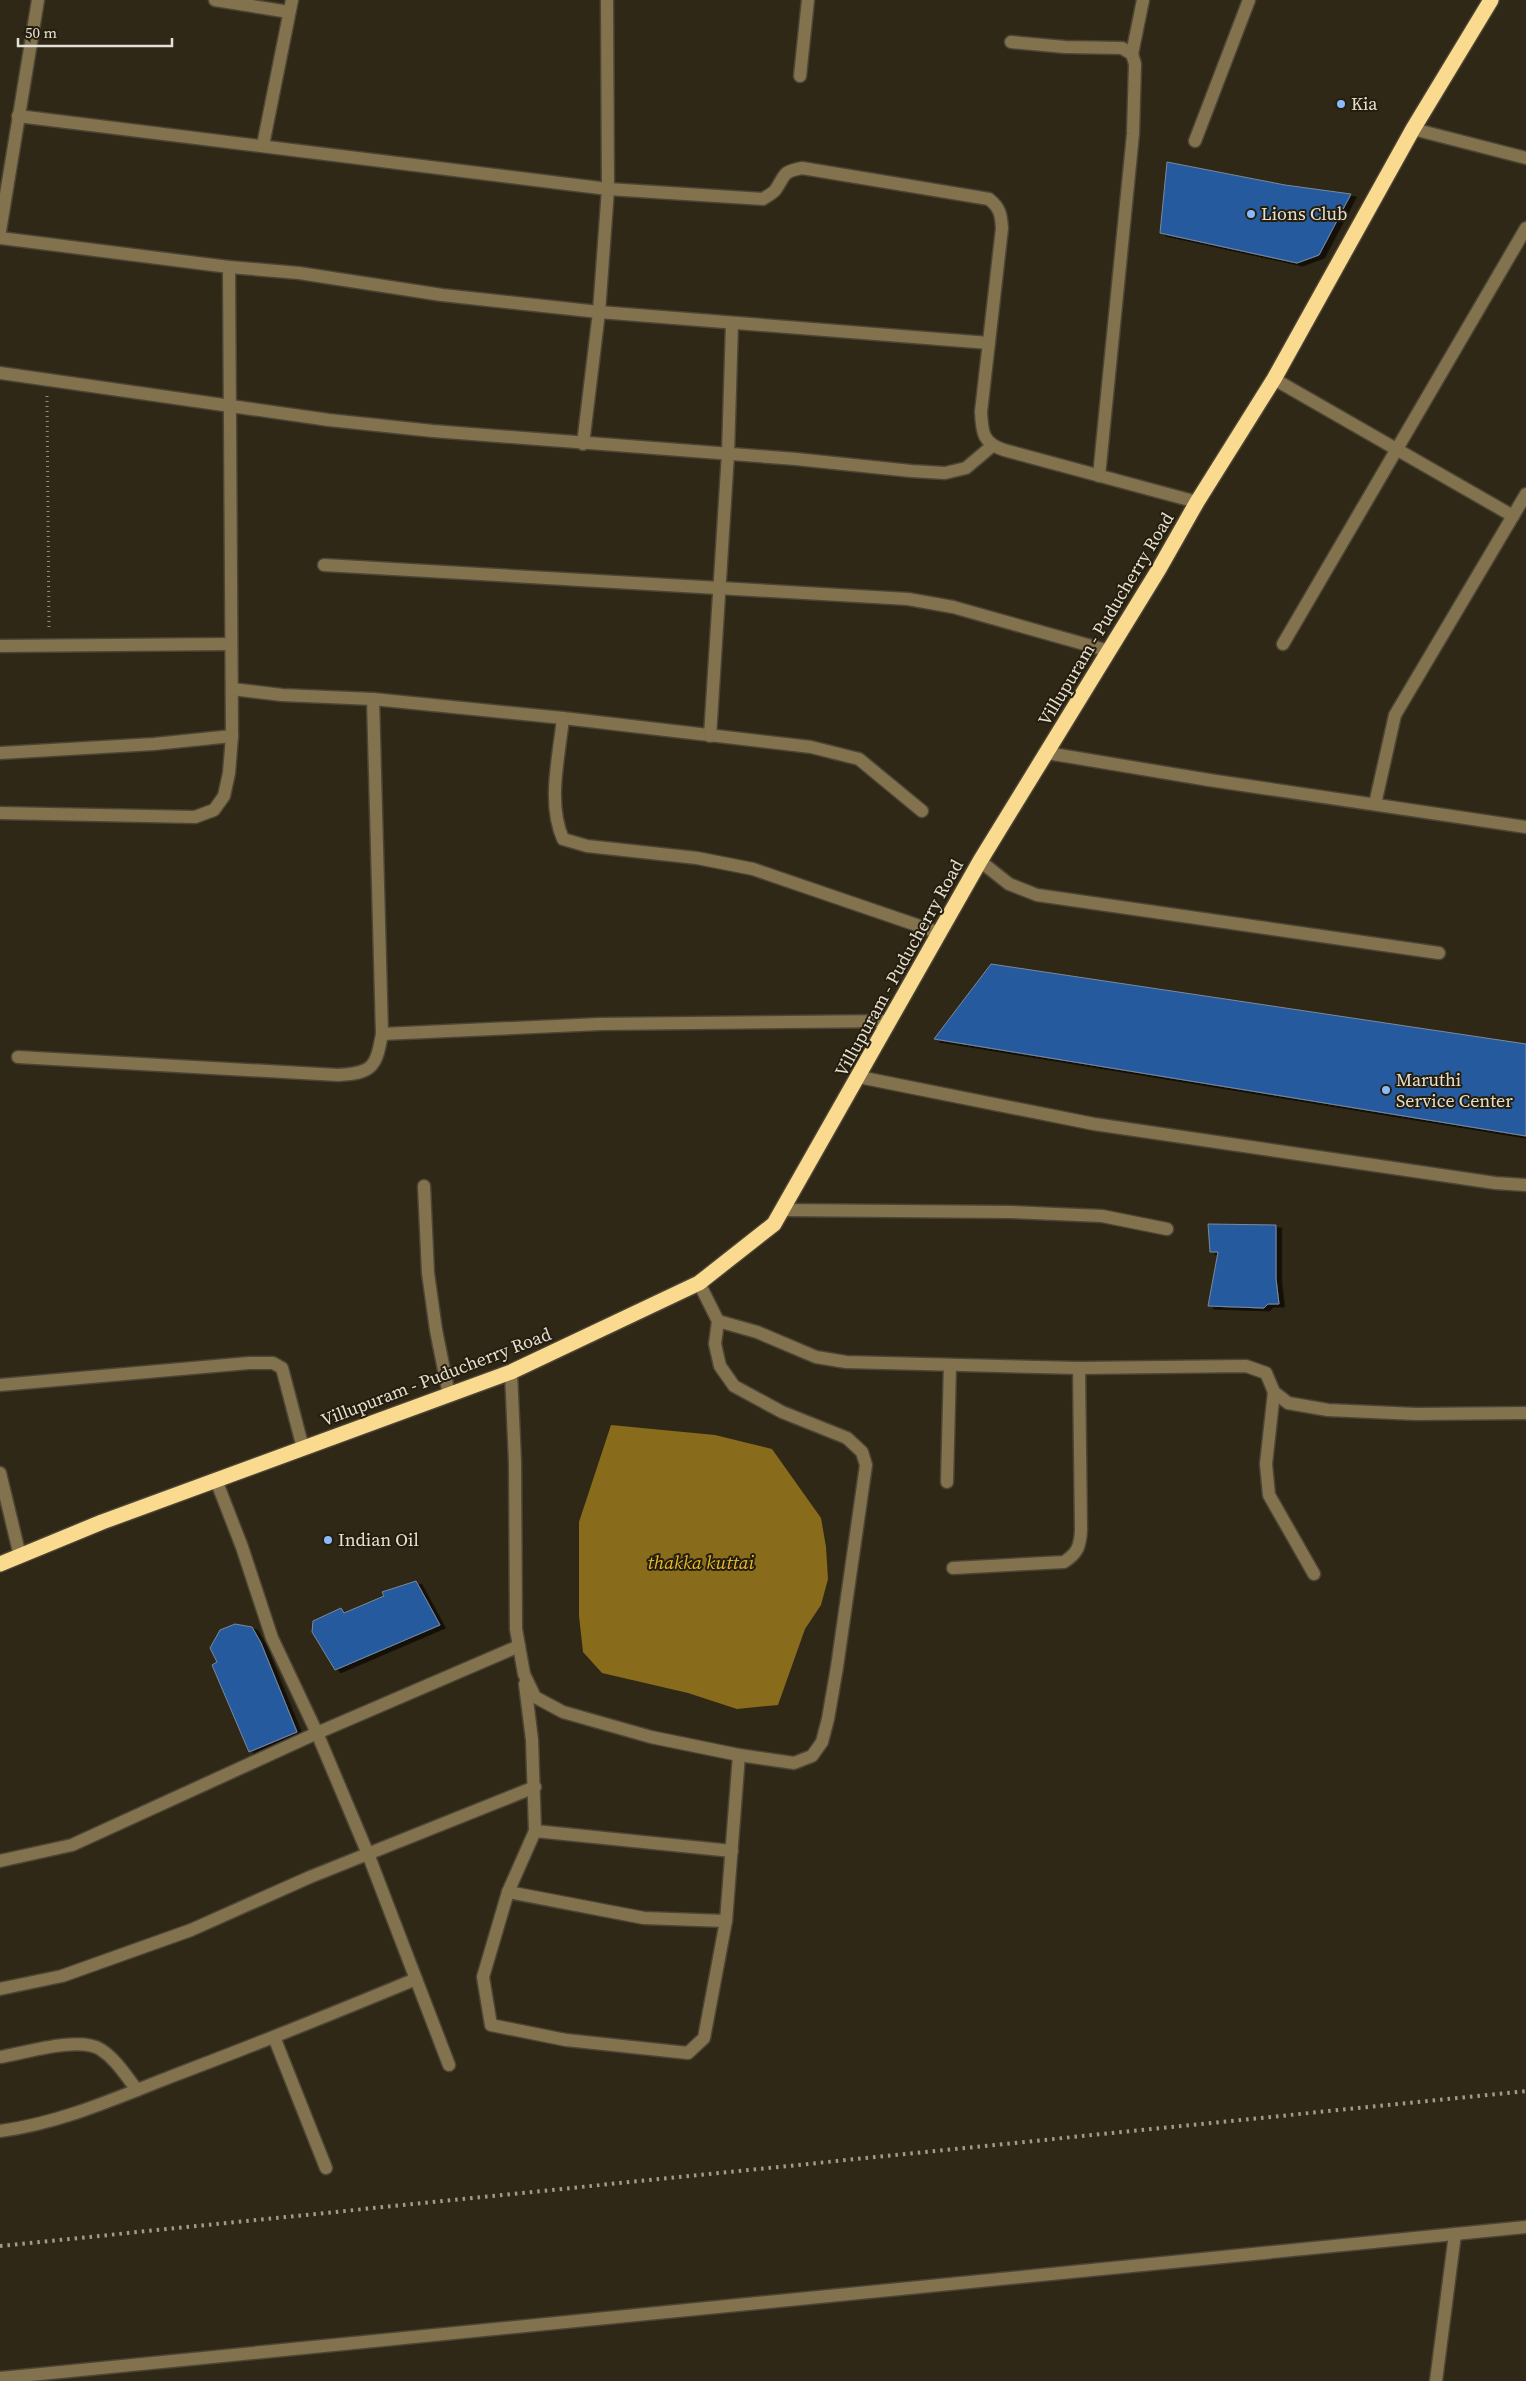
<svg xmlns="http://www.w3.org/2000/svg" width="1526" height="2381" viewBox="0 0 1526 2381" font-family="'Source Serif 4',serif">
<defs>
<filter id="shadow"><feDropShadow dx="5.5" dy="3" stdDeviation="0" flood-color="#0009"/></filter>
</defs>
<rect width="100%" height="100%" fill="#2f2816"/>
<path fill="#886b1b" d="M611,1425l104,10 57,14 49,69 5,29 2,32 -7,26 -16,24 -27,76 -41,4 -49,-16 -86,-20 -19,-21 -4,-36v-94z"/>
<g fill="#255a9f" stroke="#7c899c" filter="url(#shadow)">
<path d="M1167,162l118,23 66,9 -32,61 -22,8 -137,-30z"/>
<path d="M991,964l535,80v92l-592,-97z"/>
<path d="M1208,1224l68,1v54l3,25h-11l-4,4 -56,-2 10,-54h-8z"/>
<path d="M416,1581l24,44 -105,45 -23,-38 1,-11 28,-13 3,5 40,-17 -2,-4z"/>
<path d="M235,1624l17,3 9,16 36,89 -48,20 -37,-87 5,-3 -7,-14 10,-18z"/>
</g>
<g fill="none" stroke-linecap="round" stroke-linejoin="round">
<defs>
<g id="minor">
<path d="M215,0l74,12"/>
<path d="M607,0l1,189 -9,123 390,31"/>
<path d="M1011,42l54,5 57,1 10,6 3,10 -2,70 -34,342"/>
<path d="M1132,54l11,-54"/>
<path d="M800,76l8,-76"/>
<path d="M18,116l590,73 155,10c4,-3 11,-6 13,-10 10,-15 6,-17 26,-21l187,31c11,9 12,15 13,29l-21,184c1,21 2,31 23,38l193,52"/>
<path d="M1413,129l113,29"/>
<path d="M1195,141l54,-141"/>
<path d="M263,145l29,-145"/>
<path d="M0,231l38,-231"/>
<path d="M0,238l229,29 3,469 -3,37 -5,23 -10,14 -19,7 -195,-4"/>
<path d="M229,267l70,6 143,22 157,17 -16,132"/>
<path d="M0,373l329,47 104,11 363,28 115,12 34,2 21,-5 26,-22"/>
<path d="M1274,379l239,137"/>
<path d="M324,565l584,34 45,8 156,44"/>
<path d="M1283,644l243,-416"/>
<path d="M0,646l231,-2"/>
<path d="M232,689l50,6 91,4 190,19 248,29 48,12 63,52"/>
<path d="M373,699l9,335 218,-10 290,-3"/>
<path d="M563,718c-4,39 -16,85 0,121l24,7 110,12 56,11 187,64"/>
<path d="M710,736l18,-282 4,-131"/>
<path d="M0,753l154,-9 78,-8"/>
<path d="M1047,753l162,27 317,47"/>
<path d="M1375,804l20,-89 131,-221"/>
<path d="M980,861l29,23 28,11 402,58"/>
<path d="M18,1057l320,18c35,-2 38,-8 44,-41"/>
<path d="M859,1077l235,47 401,59 31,2"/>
<path d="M424,1186l4,87 8,57 13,65"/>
<path d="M784,1210l226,2 92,4 65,13"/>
<path d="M718,1321l39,11 59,25 30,5 233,6 167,-2 20,7 8,19 14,11 40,7 88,4 110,-1"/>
<path d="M511,1372l4,90 1,167 8,45 11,23 28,15 88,25 88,18 55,8 18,-7 10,-14 6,-23 9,-52 29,-202 -4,-13 -15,-14 -65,-26 -48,-26 -14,-20 -5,-22 3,-23 -19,-38"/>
<path d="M0,1385l249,-22h24l9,5 21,80"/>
<path d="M1274,1392l-8,72 3,31 45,79"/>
<path d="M0,1473l20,83"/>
<path d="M216,1480l26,67 30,91 45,95 51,121 81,211"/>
<path d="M947,1482l3,-117"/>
<path d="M953,1568l111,-6c14,-9 16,-16 17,-32l-2,-162"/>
<path d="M525,1684l7,56 3,91 -27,61 -25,85 8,48 75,15 122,13 16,-15 22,-117 13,-166"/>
<path d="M535,1831l197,20"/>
<path d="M0,1861l72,-16 245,-112 202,-87"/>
<path d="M508,1892l136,26 82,3"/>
<path d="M0,1989l62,-13 129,-46 119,-53 225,-90"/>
<path d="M274,2037l52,131"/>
<path d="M0,2057c24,-4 79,-21 100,-8 16,10 26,27 37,41"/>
<path d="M0,2131c60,-8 114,-32 170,-54 82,-31 164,-64 246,-98"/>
<path d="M0,2378l1526,-151"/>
<path d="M1436,2381l19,-147"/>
</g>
<path id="highway" d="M0,1564l102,-42 409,-150 188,-89 75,-59 206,-363 179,-292 38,-67 77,-123 139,-250 78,-129"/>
</defs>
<use href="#minor" stroke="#4c4535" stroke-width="15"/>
<use href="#highway" stroke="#4c4535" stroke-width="18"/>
<path stroke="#938d7f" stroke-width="3" stroke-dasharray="1 4" stroke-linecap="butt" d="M47,396l2,234"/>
<use href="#minor" stroke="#82724d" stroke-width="12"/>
<use href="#highway" stroke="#fada8f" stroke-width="15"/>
<path stroke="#a19b8d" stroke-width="4" stroke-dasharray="2.5 5" stroke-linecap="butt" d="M0,2246l1526,-155"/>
</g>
<g fill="#8abafc" stroke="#251e0d" stroke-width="2">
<circle cx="1341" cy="104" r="5"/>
<circle cx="1251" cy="214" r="5"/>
<circle cx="1386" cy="1090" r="5"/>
<circle cx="328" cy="1540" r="5"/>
</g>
<g text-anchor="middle" stroke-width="4" stroke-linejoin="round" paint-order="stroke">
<g font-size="18" fill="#e5e0d5" stroke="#251e0d" text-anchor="start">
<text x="1351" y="110">Kia</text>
<text x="1261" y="220">Lions Club</text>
<text x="1396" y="1086">Maruthi<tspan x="1396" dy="21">Service Center</tspan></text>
<text x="338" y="1546">Indian Oil</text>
</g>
<g font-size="18" fill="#e5e0d5" stroke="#251e0d">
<text transform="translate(1106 619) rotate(-59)" y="6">Villupuram - Puducherry Road</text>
<text transform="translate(899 968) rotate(-61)" y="6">Villupuram - Puducherry Road</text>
<text transform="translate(436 1377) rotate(-21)" y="6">Villupuram - Puducherry Road</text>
</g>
<g font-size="19" font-style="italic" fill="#ecba2d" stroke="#251e0d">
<text x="701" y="1569">thakka kuttai</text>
</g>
</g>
<path d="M18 38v8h154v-8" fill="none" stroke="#e5e0d5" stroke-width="2.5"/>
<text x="25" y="38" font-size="15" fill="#e5e0d5" stroke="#251e0d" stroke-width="4" paint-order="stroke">50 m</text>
</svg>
